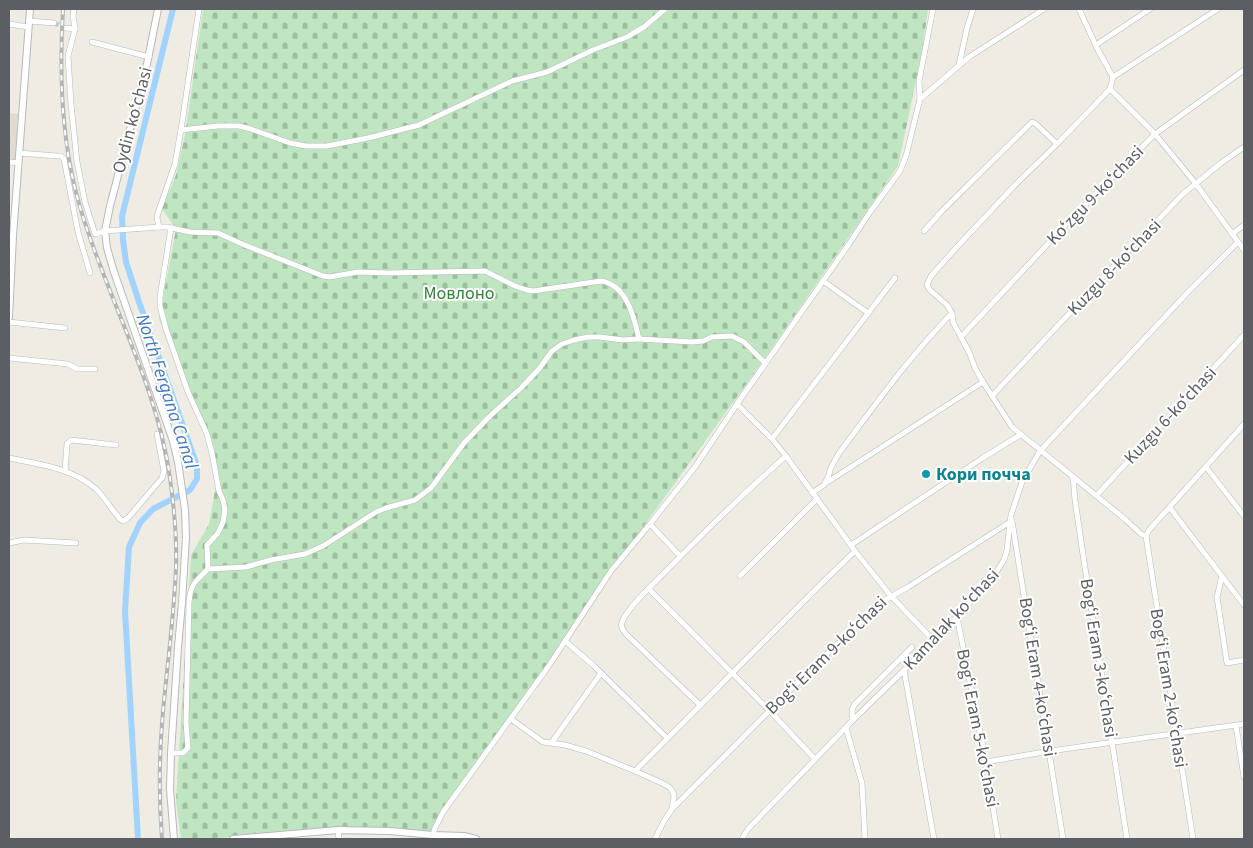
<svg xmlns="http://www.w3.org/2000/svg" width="1253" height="848" viewBox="0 0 1253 848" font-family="'Source Sans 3',sans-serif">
<defs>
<pattern id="cemetery-stones" width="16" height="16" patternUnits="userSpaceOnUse" patternTransform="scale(1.25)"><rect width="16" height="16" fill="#bfe6c1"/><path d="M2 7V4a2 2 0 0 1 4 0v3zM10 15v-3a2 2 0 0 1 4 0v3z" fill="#9ebea0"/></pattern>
</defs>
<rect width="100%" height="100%" fill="#eeece3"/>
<path fill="#dedbd1" d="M9,113l9,1 -3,48 -6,-1z"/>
<path fill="url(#cemetery-stones)" d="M203,9h725l-6,43 -24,114 -133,192 -178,247 -29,49 -127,177 -250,8 -5,-38 15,-246 18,-31 8,-45 -4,-35 -54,-125 17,-90 -14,-20 14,-34 9,-40z"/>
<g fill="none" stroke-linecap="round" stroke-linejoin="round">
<path stroke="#a2d3ff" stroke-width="6" d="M138,839l-13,-228 4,-64 11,-24 13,-14 37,-19 7,-11v-13l-27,-77 -31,-87 -13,-40 -3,-22 -1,-24 51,-207"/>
<path stroke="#c9c9c3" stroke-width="5" stroke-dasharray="5 2.5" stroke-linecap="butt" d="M54,23l12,5"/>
<defs>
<g id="minor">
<path d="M74,9l-1,7 2,13"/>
<path d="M1079,9l19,41 15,27 -3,12 45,45 41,50 48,66"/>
<path d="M29,21l25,2"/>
<path d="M9,24l19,3"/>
<path d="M66,28l9,1 -7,27 3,48 6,58 8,40 10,32 10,-3 54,-4"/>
<path d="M92,42l57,15"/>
<path d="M1096,45l54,-36"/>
<path d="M959,65l8,-37 6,-19"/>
<path d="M1113,77l105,-68"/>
<path d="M1110,89l-53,55 -42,41 -59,63 -25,28 -4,9 3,5 17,15 5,8 1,9 17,32 5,14 8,14 29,45 114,93 15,14 5,2"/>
<path d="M920,99l-1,-18 14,-72"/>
<path d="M181,130l37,-4h21l12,3 39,14 16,3h21l41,-8 51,-13 93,-44 35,-9 46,-22 34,-13 17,-10 21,-18"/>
<path d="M19,153l38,3h4l3,3 14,73 12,41"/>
<path d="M9,162l10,1"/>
<path d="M171,228l-11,69v9l6,23 22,63 19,42 5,19 7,38 4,9 2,10 -2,12 -5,11 -11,12 1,24"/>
<path d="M924,231l18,-20 90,-89 4,2 21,20"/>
<path d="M1232,234l12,-9"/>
<path d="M823,281l45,32"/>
<path d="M9,322l56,6"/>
<path d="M961,337l108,-116 86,-87 89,-64"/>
<path d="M639,339l53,3 11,-1 9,-4 20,-1 12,6 21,21"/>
<path d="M9,358l59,6 9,5h18"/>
<path d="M992,396l115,-123 76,-79 38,-31 23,-16"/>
<path d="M737,404l35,35 14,17 69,95 36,45 43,45"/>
<path d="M772,439l123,-161"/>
<path d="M9,458c29,6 64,10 87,31 9,9 16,21 24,30l3,2 5,-3 34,-40 2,-7 -7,-37"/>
<path d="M1206,467l38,49"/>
<path d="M65,471l2,-27 4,-4 45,5"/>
<path d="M1073,477l2,23 7,48 45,291"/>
<path d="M826,483l157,-101"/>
<path d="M812,493l12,-8 5,-10 1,-5 4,-8 5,-9c36,-48 71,-97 113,-140"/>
<path d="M1096,496l148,-161"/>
<path d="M1170,508l74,97"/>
<path d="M1012,521l51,318"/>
<path d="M650,524l30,32"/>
<path d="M1146,536l47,303"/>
<path d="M1146,536l3,-6 95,-106"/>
<path d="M9,543l15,-3 52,3"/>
<path d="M851,545l130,-86 39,-24"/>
<path d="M740,576l77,-77"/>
<path d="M1222,576l-5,21 10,66 17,-3"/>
<path d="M649,589l120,121 46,49"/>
<path d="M957,617l29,145 12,77"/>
<path d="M565,641l28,24 74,73"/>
<path d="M904,670l30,169"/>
<path d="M700,705l-74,-71c-4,-5 -6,-8 -3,-14 6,-14 29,-35 40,-46 40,-41 81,-81 123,-118"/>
<path d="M511,719l32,23 22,3 21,6 49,20 29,13 6,4 3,4 1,5 -2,11"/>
<path d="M853,720l-1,-10 2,-5 58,-58"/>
<path d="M1236,726l8,51"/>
<path d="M846,728l16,55 3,56"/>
<path d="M552,742l49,-69"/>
<path d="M171,753h12l5,-5 -2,-25 3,-121c2,-19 6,-20 19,-33l38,-2 25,-7 34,-6 18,-8 53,-34 10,-4 29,-8 16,-12 33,-45 26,-27 31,-28 18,-19 13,-18 10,-7 12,-4 14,-3h12l23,3 16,-1c-5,-22 -12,-54 -38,-58l-68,10 -6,-1 -12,-4 -30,-15 -97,2 -30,-1 -28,5 -7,-1 -81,-32 -24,-11 -28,-1 -23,-5h-8l-2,-9 1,-5 17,-49 6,-34 18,-121"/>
<path d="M986,762l64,-11 194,-27"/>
<path d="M635,771l187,-188 33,-32"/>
<path d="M338,830l1,9"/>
<path d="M433,835l2,-7 8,-16 105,-145 63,-96 39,-47 45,-57 42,-63 112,-160 21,-32 30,-41 6,-15 14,-57 49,-42 75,-48"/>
<path d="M655,839l9,-18 8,-12 127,-128 81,-78 28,-16 102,-65"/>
<path d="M742,839l6,-10 105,-109 81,-79 57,-61 13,-20 3,-10 4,-35 11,-33 18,-31 148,-159 50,-50"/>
</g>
<g id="tertiary">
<path d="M158,9l-11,55 -37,142 -5,25 2,17 7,24 59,169 5,21 7,48 1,27 -4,66 -4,44 -7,106 -1,36 4,50"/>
<path d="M9,317l4,-81 17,-227"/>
<path d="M233,839l105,-9 52,1 43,4 31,1 12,3"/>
</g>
</defs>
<use href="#minor" stroke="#b6b9be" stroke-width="6"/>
<use href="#tertiary" stroke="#b6b9be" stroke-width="8"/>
<use href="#minor" stroke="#fff" stroke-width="5"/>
<use href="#tertiary" stroke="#fff" stroke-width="6"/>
<defs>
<path id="rail" d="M63,9c-4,66 -2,134 17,198 27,92 77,176 90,271 4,29 7,59 6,89 -2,53 -10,105 -14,157 -3,39 -3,77 0,115"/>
</defs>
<use href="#rail" stroke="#b4b5b5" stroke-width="4"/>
<use href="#rail" stroke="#fff" stroke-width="2" stroke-dasharray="5.5" stroke-linecap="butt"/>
</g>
<circle fill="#0f9aa8" stroke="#fff" stroke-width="2" cx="926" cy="474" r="5"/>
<g text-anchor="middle" stroke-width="4" stroke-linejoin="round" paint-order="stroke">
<g font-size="18" fill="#5b5f64" stroke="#fff">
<text transform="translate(132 120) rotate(-75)" y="6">Oydin koʻchasi</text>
<text transform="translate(1095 195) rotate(-46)" y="6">Koʻzgu 9-koʻchasi</text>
<text transform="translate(1114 267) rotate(-46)" y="6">Kuzgu 8-koʻchasi</text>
<text transform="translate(1170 415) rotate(-47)" y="6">Kuzgu 6-koʻchasi</text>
<text transform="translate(951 619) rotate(-47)" y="6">Kamalak koʻchasi</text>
<text transform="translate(826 655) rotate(-44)" y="6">Bogʻi Eram 9-koʻchasi</text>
<text transform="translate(1099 658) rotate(81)" y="6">Bogʻi Eram 3-koʻchasi</text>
<text transform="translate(1038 677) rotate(81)" y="6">Bogʻi Eram 4-koʻchasi</text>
<text transform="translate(1169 688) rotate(81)" y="6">Bogʻi Eram 2-koʻchasi</text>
<text transform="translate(978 728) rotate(79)" y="6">Bogʻi Eram 5-koʻchasi</text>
</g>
<g font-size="18" fill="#33833a" stroke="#fff">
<text x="459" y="299">Мовлоно</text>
</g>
<g font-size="18" font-weight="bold" fill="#0d838f" stroke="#fff" text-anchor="start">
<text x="936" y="480">Кори почча</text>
</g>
<g font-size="19" font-style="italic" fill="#4078bb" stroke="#fff">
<text transform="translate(168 391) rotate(72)" y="7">North Fergana Canal</text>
</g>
</g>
<rect width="1253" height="848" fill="none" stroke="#5b5f64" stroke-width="20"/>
</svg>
